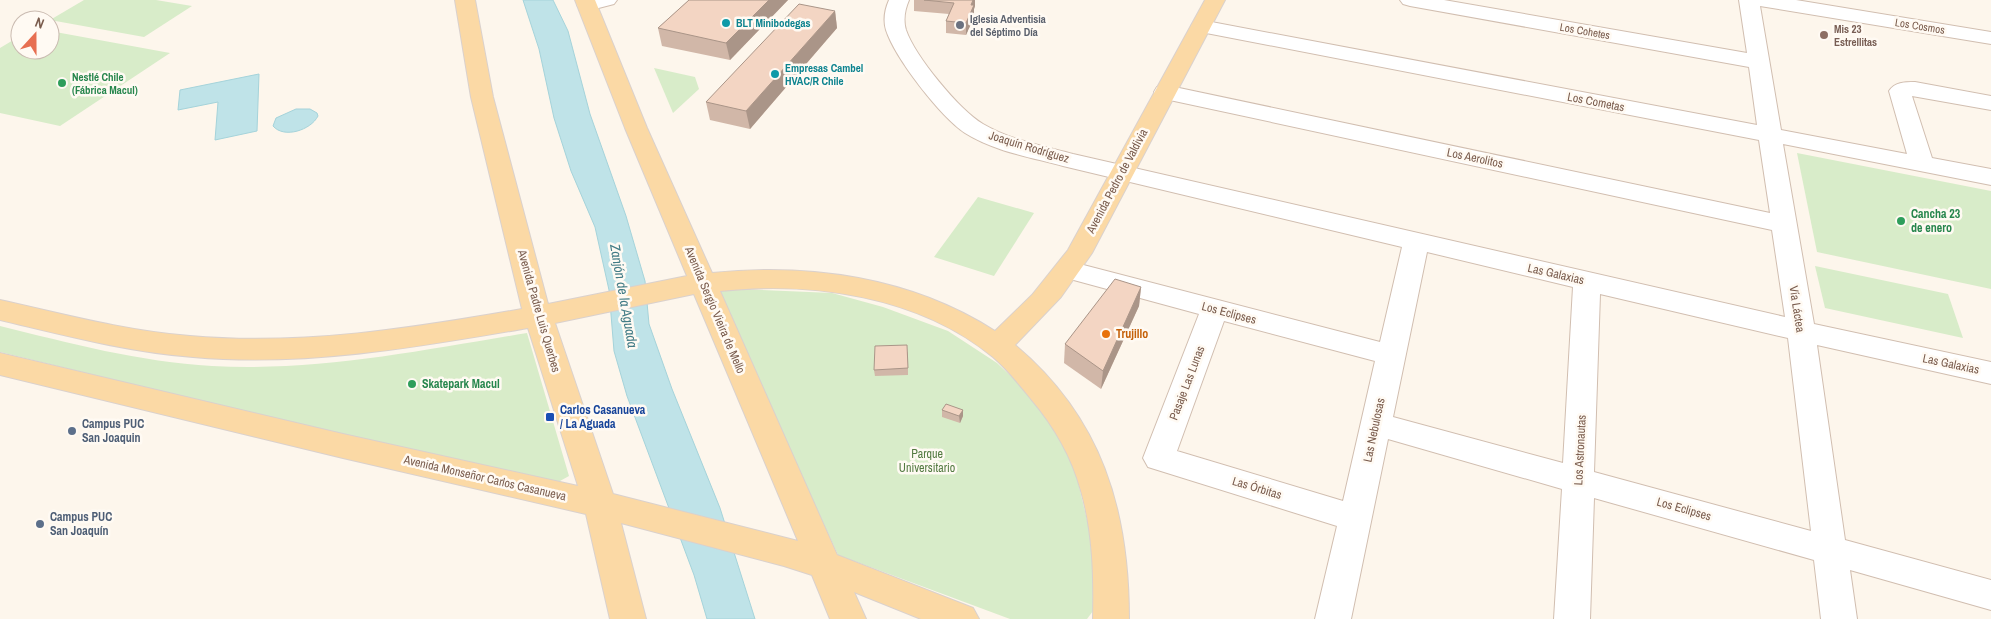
<svg xmlns="http://www.w3.org/2000/svg" width="1991" height="619" viewBox="0 0 1991 619" font-family="'Archivo Narrow',sans-serif">
<rect width="100%" height="100%" fill="#fdf6ec"/>
<g fill="#d8ecc9">
<path d="M84,0h72l36,6 -48,31 -94,-17z"/>
<path d="M50,31l120,22 -110,73 -60,-13v-65l20,-12v14h30z"/>
<path d="M654,68l41,9 4,12 -26,24z"/>
<path d="M1797,153l194,38v98l-174,-37z"/>
<path d="M978,197l56,16 -40,63 -60,-19z"/>
<path d="M1815,266l133,28 15,44 -138,-30z"/>
<path d="M716,288l116,5 51,14 65,24 49,32 32,30 27,38 20,43 13,54 5,54 -1,29 -6,8h-77l-172,-64z"/>
<path d="M0,326c69,17 140,36 212,40 105,6 211,-16 315,-33l42,143 -18,10 -551,-134z"/>
</g>
<g fill="#bfe3e8" stroke="#a5d3da">
<path d="M523,0h30l15,31 22,83 36,102 19,65 4,43 23,65 48,119 35,111h-48l-13,-44 -67,-179 -13,-45 -5,-61 -14,-63 -24,-56 -17,-53 -15,-69z"/>
<path d="M259,74l-2,57 -42,9 3,-38 -40,8 2,-20z"/>
<path d="M296,109h14l7,4 1,3c-7,14 -34,23 -45,10l3,-8z"/>
</g>
<g fill="none" stroke-linecap="round" stroke-linejoin="round">
<defs>
<g id="minor">
<path d="M617,0l-3,4 -27,7 -7,-2 -3,-4 6,-5z"/>
<path d="M889,0h20c-4,9 -6,20 -3,30 9,26 53,80 77,94 27,16 60,22 90,30l712,163 -13,-87 -607,-131 -8,-2 -3,-5 3,-5 8,-2 605,128 -11,-73 -558,-108 -7,-2 -3,-4 3,-4 7,-2 556,105 -8,-58 -339,-61 -7,-2 -3,-4h44l303,53 -8,-53h57l195,32v12l-231,-38 21,124 126,24 -18,-63c6,-9 15,-9 26,-9l76,14v14l-79,-14 20,62 59,11v16l-208,-41 31,180 177,38v22l-174,-39 28,195 146,40v30l-141,-40 7,49h-36l-7,-59 -220,-62 -4,121h-36l8,-130 -174,-50 -37,180h-36l22,-93 -189,-59 -5,-9 56,-144 -140,-38 -4,-6 4,-6 9,-3 312,81 22,-95 -339,-81c-33,-9 -70,-15 -98,-33 -25,-17 -70,-75 -79,-103 -3,-10 -1,-21 3,-30zM1427,252l146,35 -10,176 -170,-46zM1600,294l188,44 23,193 -217,-59zM1224,321l151,40 -32,140 -166,-50z"/>
</g>
<path id="major" d="M455,0h20l18,97 55,207 139,-28 -62,-148 -50,-128h20l52,128 65,145c97,-10 199,4 283,58l37,-36 36,-45 137,-250h20l-133,253 -31,44 -46,48c87,73 114,165 114,274h-36c1,-43 0,-86 -12,-128 -9,-34 -27,-65 -50,-92 -12,-15 -24,-30 -38,-42 -74,-61 -181,-76 -273,-66l117,264 136,53 6,11h-58l-67,-27 12,27h-36l-18,-44 -28,-9 -163,-43 25,96h-36l-24,-105 -243,-56 -343,-83v-22l343,81 235,52 -50,-158c-110,19 -222,39 -335,29 -66,-5 -129,-22 -193,-37v-20c63,14 126,31 190,36 112,10 223,-8 332,-27l-51,-212zM694,294l104,247 -185,-47 -58,-171z"/>
</defs>
<use href="#minor" stroke="#d1beb0" stroke-width="2"/>
<use href="#major" stroke="#dad1cd" stroke-width="2"/>
<use href="#minor" fill="#fff" fill-rule="evenodd"/>
<use href="#major" fill="#fbd9a5" fill-rule="evenodd"/>
</g>
<g fill="#d1b7a8">
<path d="M689,0h99l-58,60 -68,-14 -4,-18z"/>
<path d="M914,0h61v6l-1,3v8l-8,18 -20,-2v-12l3,-7 -35,-3z"/>
<path d="M835,11l2,17 -87,101 -40,-9 -4,-18z"/>
<path d="M1141,287l-2,19 -38,83 -37,-26 1,-19z"/>
<path d="M908,352v23l-33,1 -1,-6z"/>
<path d="M942,410h21v6l-3,7 -18,-6z"/>
</g>
<g fill="#aa9588">
<path d="M769,0h19l-58,60 -4,-17z"/>
<path d="M973,0h2v6l-1,3v8l-8,18v-12z"/>
<path d="M835,11l2,17 -87,101 -4,-18z"/>
<path d="M1141,287l-2,19 -38,83 2,-18z"/>
<path d="M963,410v6l-3,7 -1,-7z"/>
</g>
<g fill="#f3d5c3" stroke="#aa9588">
<path d="M689,0h80l-43,43 -68,-15z"/>
<path d="M924,0h49l-2,5h3l-8,18 -20,-2 8,-18z"/>
<path d="M799,4l36,7 -89,100 -40,-9z"/>
<path d="M1115,279l26,8 -38,84 -38,-27z"/>
<path d="M907,345l1,23 -34,2 1,-24z"/>
<path d="M946,404l17,6 -4,6 -17,-6z"/>
</g>
<g fill="#0f9aa8" stroke="#fffaf3" stroke-width="2">
<circle cx="726" cy="23" r="5"/>
<circle cx="775" cy="74" r="5"/>
</g>
<circle fill="#6b7280" stroke="#fffaf3" stroke-width="2" cx="960" cy="25" r="5"/>
<circle fill="#8d6e63" stroke="#fffaf3" stroke-width="2" cx="1824" cy="35" r="5"/>
<g fill="#2e9e5b" stroke="#fffaf3" stroke-width="2">
<circle cx="62" cy="83" r="5"/>
<circle cx="1901" cy="221" r="5"/>
<circle cx="412" cy="384" r="5"/>
</g>
<circle fill="#e8710a" stroke="#fffaf3" stroke-width="2" cx="1106" cy="334" r="5"/>
<rect fill="#1a4fb4" stroke="#fffaf3" stroke-width="2" x="545" y="412" width="10" height="10" rx="2.5"/>
<g fill="#5c6f8a" stroke="#fffaf3" stroke-width="2">
<circle cx="72" cy="431" r="5"/>
<circle cx="40" cy="524" r="5"/>
</g>
<g text-anchor="middle" stroke-width="5" stroke-linejoin="round" paint-order="stroke">
<g font-size="11" font-weight="bold" fill="#5b616d" stroke="#fffaf3" text-anchor="start">
<text x="970" y="23">Iglesia Adventisia<tspan x="970" dy="13">del Séptimo Día</tspan></text>
</g>
<g font-size="11" font-weight="bold" fill="#0d838f" stroke="#fffaf3" text-anchor="start">
<text x="736" y="27">BLT Minibodegas</text>
<text x="785" y="72">Empresas Cambel<tspan x="785" dy="13">HVAC/R Chile</tspan></text>
</g>
<g font-size="11" fill="#7a5c4d" stroke="#fffaf3">
<text transform="translate(1920 26) rotate(9)" y="4">Los Cosmos</text>
<text transform="translate(1585 31) rotate(10)" y="4">Los Cohetes</text>
</g>
<g font-size="11" font-weight="bold" fill="#785e54" stroke="#fffaf3" text-anchor="start">
<text x="1834" y="33">Mis 23<tspan x="1834" dy="13">Estrellitas</tspan></text>
</g>
<g font-size="11" font-weight="bold" fill="#27864d" stroke="#fffaf3" text-anchor="start">
<text x="72" y="81">Nestlé Chile<tspan x="72" dy="13">(Fábrica Macul)</tspan></text>
</g>
<g font-size="12" fill="#7a5c4d" stroke="#fffaf3">
<text transform="translate(1596 102) rotate(11)" y="4">Los Cometas</text>
<text transform="translate(1029 147) rotate(17)" y="4">Joaquín Rodríguez</text>
<text transform="translate(1475 158) rotate(12)" y="4">Los Aerolitos</text>
<text transform="translate(1117 181) rotate(-62)" y="4">Avenida Pedro de Valdivia</text>
<text transform="translate(1556 274) rotate(13)" y="4">Las Galaxias</text>
<text transform="translate(1797 309) rotate(81)" y="4">Vía Láctea</text>
<text transform="translate(715 310) rotate(67)" y="4">Avenida Sergio Vieira de Mello</text>
<text transform="translate(539 311) rotate(74)" y="4">Avenida Padre Luis Querbes</text>
<text transform="translate(1229 313) rotate(15)" y="4">Los Eclipses</text>
<text transform="translate(1951 364) rotate(12)" y="4">Las Galaxias</text>
<text transform="translate(1187 383) rotate(-69)" y="4">Pasaje Las Lunas</text>
<text transform="translate(1374 430) rotate(-78)" y="4">Las Nebulosas</text>
<text transform="translate(1580 450) rotate(-87)" y="4">Los Astronautas</text>
<text transform="translate(485 478) rotate(13)" y="4">Avenida Monseñor Carlos Casanueva</text>
<text transform="translate(1257 488) rotate(17)" y="4">Las Órbitas</text>
<text transform="translate(1684 509) rotate(16)" y="4">Los Eclipses</text>
</g>
<g font-size="12" font-weight="bold" fill="#27864d" stroke="#fffaf3" text-anchor="start">
<text x="1911" y="218">Cancha 23<tspan x="1911" dy="14">de enero</tspan></text>
<text x="422" y="388">Skatepark Macul</text>
</g>
<g font-size="12" font-weight="bold" fill="#c56008" stroke="#fffaf3" text-anchor="start">
<text x="1116" y="338">Trujillo</text>
</g>
<g font-size="12" font-weight="bold" fill="#164399" stroke="#fffaf3" text-anchor="start">
<text x="560" y="414">Carlos Casanueva<tspan x="560" dy="14">/ La Aguada</tspan></text>
</g>
<g font-size="12" font-weight="bold" fill="#4e5e75" stroke="#fffaf3" text-anchor="start">
<text x="82" y="428">Campus PUC<tspan x="82" dy="14">San Joaquin</tspan></text>
<text x="50" y="521">Campus PUC<tspan x="50" dy="14">San Joaquín</tspan></text>
</g>
<g font-size="12" fill="#537a41" stroke="#fffaf3">
<text x="927" y="458">Parque<tspan x="927" dy="14">Universitario</tspan></text>
</g>
<g font-size="14" font-style="italic" fill="#437c86" stroke="#fffaf3">
<text transform="translate(624 296) rotate(80)" y="5">Zanjón de la Aguada</text>
</g>
</g>
<g transform="translate(35 35) rotate(21)"><circle r="24" fill="#fffaf3" stroke="#cabbb1"/>
<path d="M0-4L9 19L0 12L-9 19Z" fill="#e76f51"/>
<text y="-8" font-size="14" font-weight="bold" text-anchor="middle" fill="#7a5c4d">N</text>
</g>
</svg>
